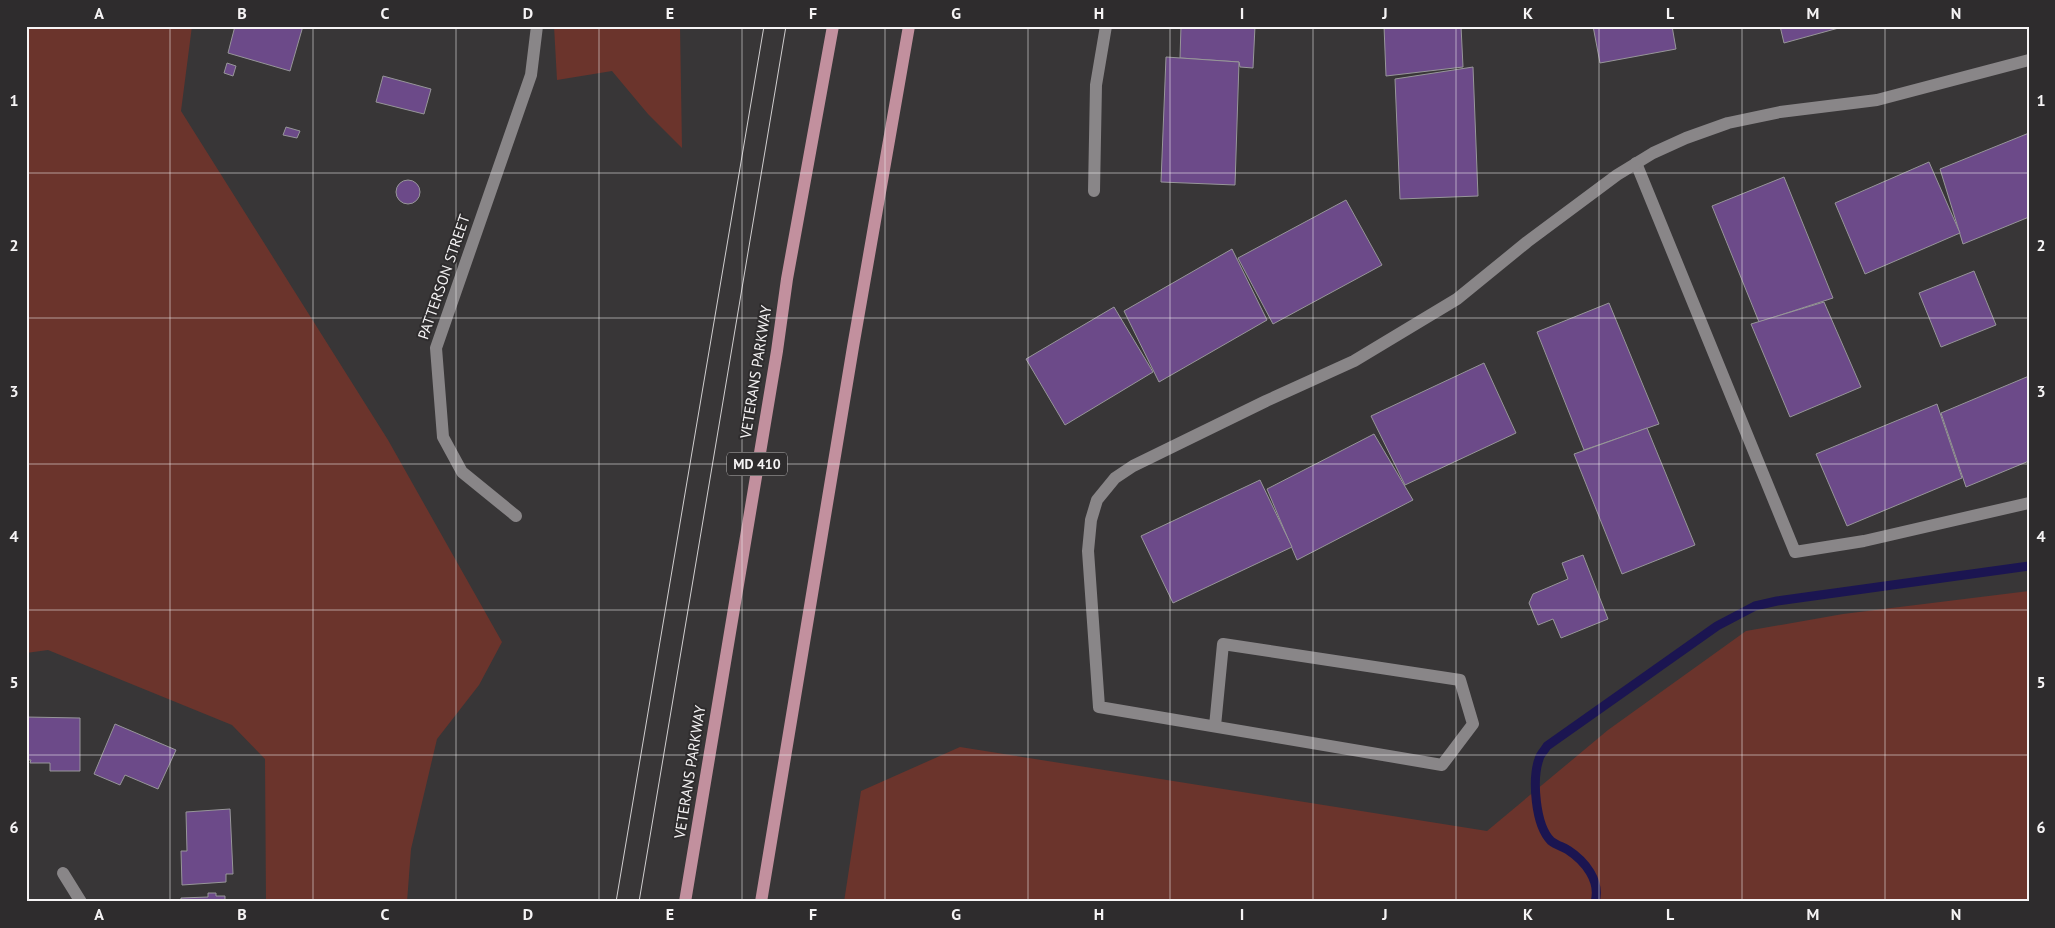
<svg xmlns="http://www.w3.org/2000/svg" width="2055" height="928" viewBox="0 0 2055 928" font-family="'PT Sans',sans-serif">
<rect width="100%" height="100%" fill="#383637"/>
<g fill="#6b342c">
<path d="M26,26h166l-11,85 207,329 114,202 -23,43 -42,54 -26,110 -4,53h-141l-1,-143 -33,-34 -184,-75 -22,3z"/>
<path d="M554,26h126l2,122 -34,-34 -36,-43 -55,9z"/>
<path d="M2029,591v311h-1185l17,-111 99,-44 527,84 121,-101 138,-99 97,-17z"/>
</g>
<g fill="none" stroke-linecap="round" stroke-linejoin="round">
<path stroke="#1b1551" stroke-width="9" d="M1595,902c6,-21 -10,-41 -27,-52 -5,-3 -12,-5 -17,-9 -16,-16 -19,-62 -12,-82 1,-5 6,-9 8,-13l170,-120 38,-20 22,-5 252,-35"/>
</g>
<g fill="#6c4a89" stroke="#979699">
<path d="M235,26h68l-13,45 -62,-18z"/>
<path d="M1181,26h74l-2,42 -13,-1 -1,-5 -59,-4z"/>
<path d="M1384,26h77l2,41 -77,9z"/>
<path d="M1593,26h79l4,23 -76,14z"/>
<path d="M1780,26h66l-62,17z"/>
<path d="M1166,57l73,5 -4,123 -74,-3z"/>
<path d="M227,63l9,3 -3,10 -9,-3z"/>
<path d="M1473,67l5,129 -78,3 -5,-120z"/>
<path d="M383,76l48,13 -7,25 -48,-12z"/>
<path d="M286,127l14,4 -3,7 -14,-3z"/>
<path d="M2029,133v84l-66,27 -23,-75z"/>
<path d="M1929,162l31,71 -95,41 -30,-71z"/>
<path d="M1784,177l49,121 -74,24 -47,-116z"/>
<circle cx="408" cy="192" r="12"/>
<path d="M1346,200l36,65 -109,59 -35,-66z"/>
<path d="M1232,249l35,71 -108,62 -35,-71z"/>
<path d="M1974,271l22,54 -55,22 -22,-54z"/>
<path d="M1824,302l37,85 -71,30 -39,-93z"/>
<path d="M1609,303l50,121 -75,26 -47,-118z"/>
<path d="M1114,307l39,65 -88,53 -39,-66z"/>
<path d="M1484,363l32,70 -111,52 -34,-69z"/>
<path d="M2029,376v85l-63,26 -25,-74z"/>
<path d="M1937,404l25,74 -115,48 -31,-72z"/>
<path d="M1647,428l48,117 -73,29 -48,-120z"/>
<path d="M1374,434l39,66 -116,60 -30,-71z"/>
<path d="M1260,480l32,67 -119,56 -32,-67z"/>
<path d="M1583,555l25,64 -47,19 -8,-19 -15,6 -9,-22 4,-9 35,-15 -6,-16z"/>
<path d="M26,717l54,1v53h-30v-8h-20l1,-3h-5z"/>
<path d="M115,724l61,26 -18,39 -33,-14 -5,10 -26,-11z"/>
<path d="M230,809l3,65h-7v8l-44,3 -1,-34h6l-1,-39z"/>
<path d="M208,893h8v3h9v6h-44v-4l27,-1z"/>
</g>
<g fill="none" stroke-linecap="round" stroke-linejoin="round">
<g stroke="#898688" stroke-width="12">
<path d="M1636,163l159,389 69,-11 165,-38"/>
<path d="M1094,191l2,-106 10,-59"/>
<path d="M516,516l-54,-44 -19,-35 -7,-89 95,-273 6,-49"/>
<path d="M1215,726l8,-82 237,36 13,44 -31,41 -343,-58 -11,-156 3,-31 6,-20 18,-22 18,-12 133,-65 88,-40 103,-62 70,-57 90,-67 36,-22 33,-15 42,-15 52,-11 97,-12 152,-40"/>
<path d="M63,873l18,29"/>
</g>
<g stroke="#c2909e" stroke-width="12">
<path d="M685,902l92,-551 10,-72 46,-253"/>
<path d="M761,902l92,-555 56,-321"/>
</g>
<g stroke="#d1cfd0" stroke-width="1">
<path d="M616,902l148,-876"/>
<path d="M639,902l147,-876"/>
</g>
</g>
<path fill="none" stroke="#f6f4f5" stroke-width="1" stroke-opacity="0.55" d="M170,26v876M313,26v876M456,26v876M599,26v876M742,26v876M885,26v876M1028,26v876M1170,26v876M1313,26v876M1456,26v876M1599,26v876M1742,26v876M1885,26v876M26,173h2003M26,318h2003M26,464h2003M26,610h2003M26,755h2003"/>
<g text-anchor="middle" stroke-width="4" stroke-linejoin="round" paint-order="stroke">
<rect fill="#2e2c2d" stroke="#bab8b9" stroke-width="1" x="727" y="452.5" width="60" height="23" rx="4"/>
<g font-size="14" font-weight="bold" fill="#f6f4f5">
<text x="757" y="469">MD 410</text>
</g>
<g font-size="15" fill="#f6f4f5" stroke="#2e2c2d">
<text transform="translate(444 277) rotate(-71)" y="5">PATTERSON STREET</text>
<text transform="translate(756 372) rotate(-81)" y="5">VETERANS PARKWAY</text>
<text transform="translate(690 772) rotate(-81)" y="5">VETERANS PARKWAY</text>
</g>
</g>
<rect width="2055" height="928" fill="none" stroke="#2e2c2d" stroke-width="55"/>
<rect x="28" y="28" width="2000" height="872" fill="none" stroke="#f6f4f5" stroke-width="2"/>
<g font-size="16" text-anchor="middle" font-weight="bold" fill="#f6f4f5">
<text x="99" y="19">A</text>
<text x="242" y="19">B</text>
<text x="385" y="19">C</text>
<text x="528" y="19">D</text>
<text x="670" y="19">E</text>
<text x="813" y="19">F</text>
<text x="956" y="19">G</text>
<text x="1099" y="19">H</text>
<text x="1242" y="19">I</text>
<text x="1385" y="19">J</text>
<text x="1528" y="19">K</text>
<text x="1670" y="19">L</text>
<text x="1813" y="19">M</text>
<text x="1956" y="19">N</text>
<text x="14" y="106">1</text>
<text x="2041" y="106">1</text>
<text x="14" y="251">2</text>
<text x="2041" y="251">2</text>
<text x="14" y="397">3</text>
<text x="2041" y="397">3</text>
<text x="14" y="542">4</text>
<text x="2041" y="542">4</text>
<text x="14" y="688">5</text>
<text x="2041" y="688">5</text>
<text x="14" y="833">6</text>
<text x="2041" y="833">6</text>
<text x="99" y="920">A</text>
<text x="242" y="920">B</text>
<text x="385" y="920">C</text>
<text x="528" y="920">D</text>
<text x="670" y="920">E</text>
<text x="813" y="920">F</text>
<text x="956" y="920">G</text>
<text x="1099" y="920">H</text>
<text x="1242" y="920">I</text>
<text x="1385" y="920">J</text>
<text x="1528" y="920">K</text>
<text x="1670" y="920">L</text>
<text x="1813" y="920">M</text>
<text x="1956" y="920">N</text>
</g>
</svg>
